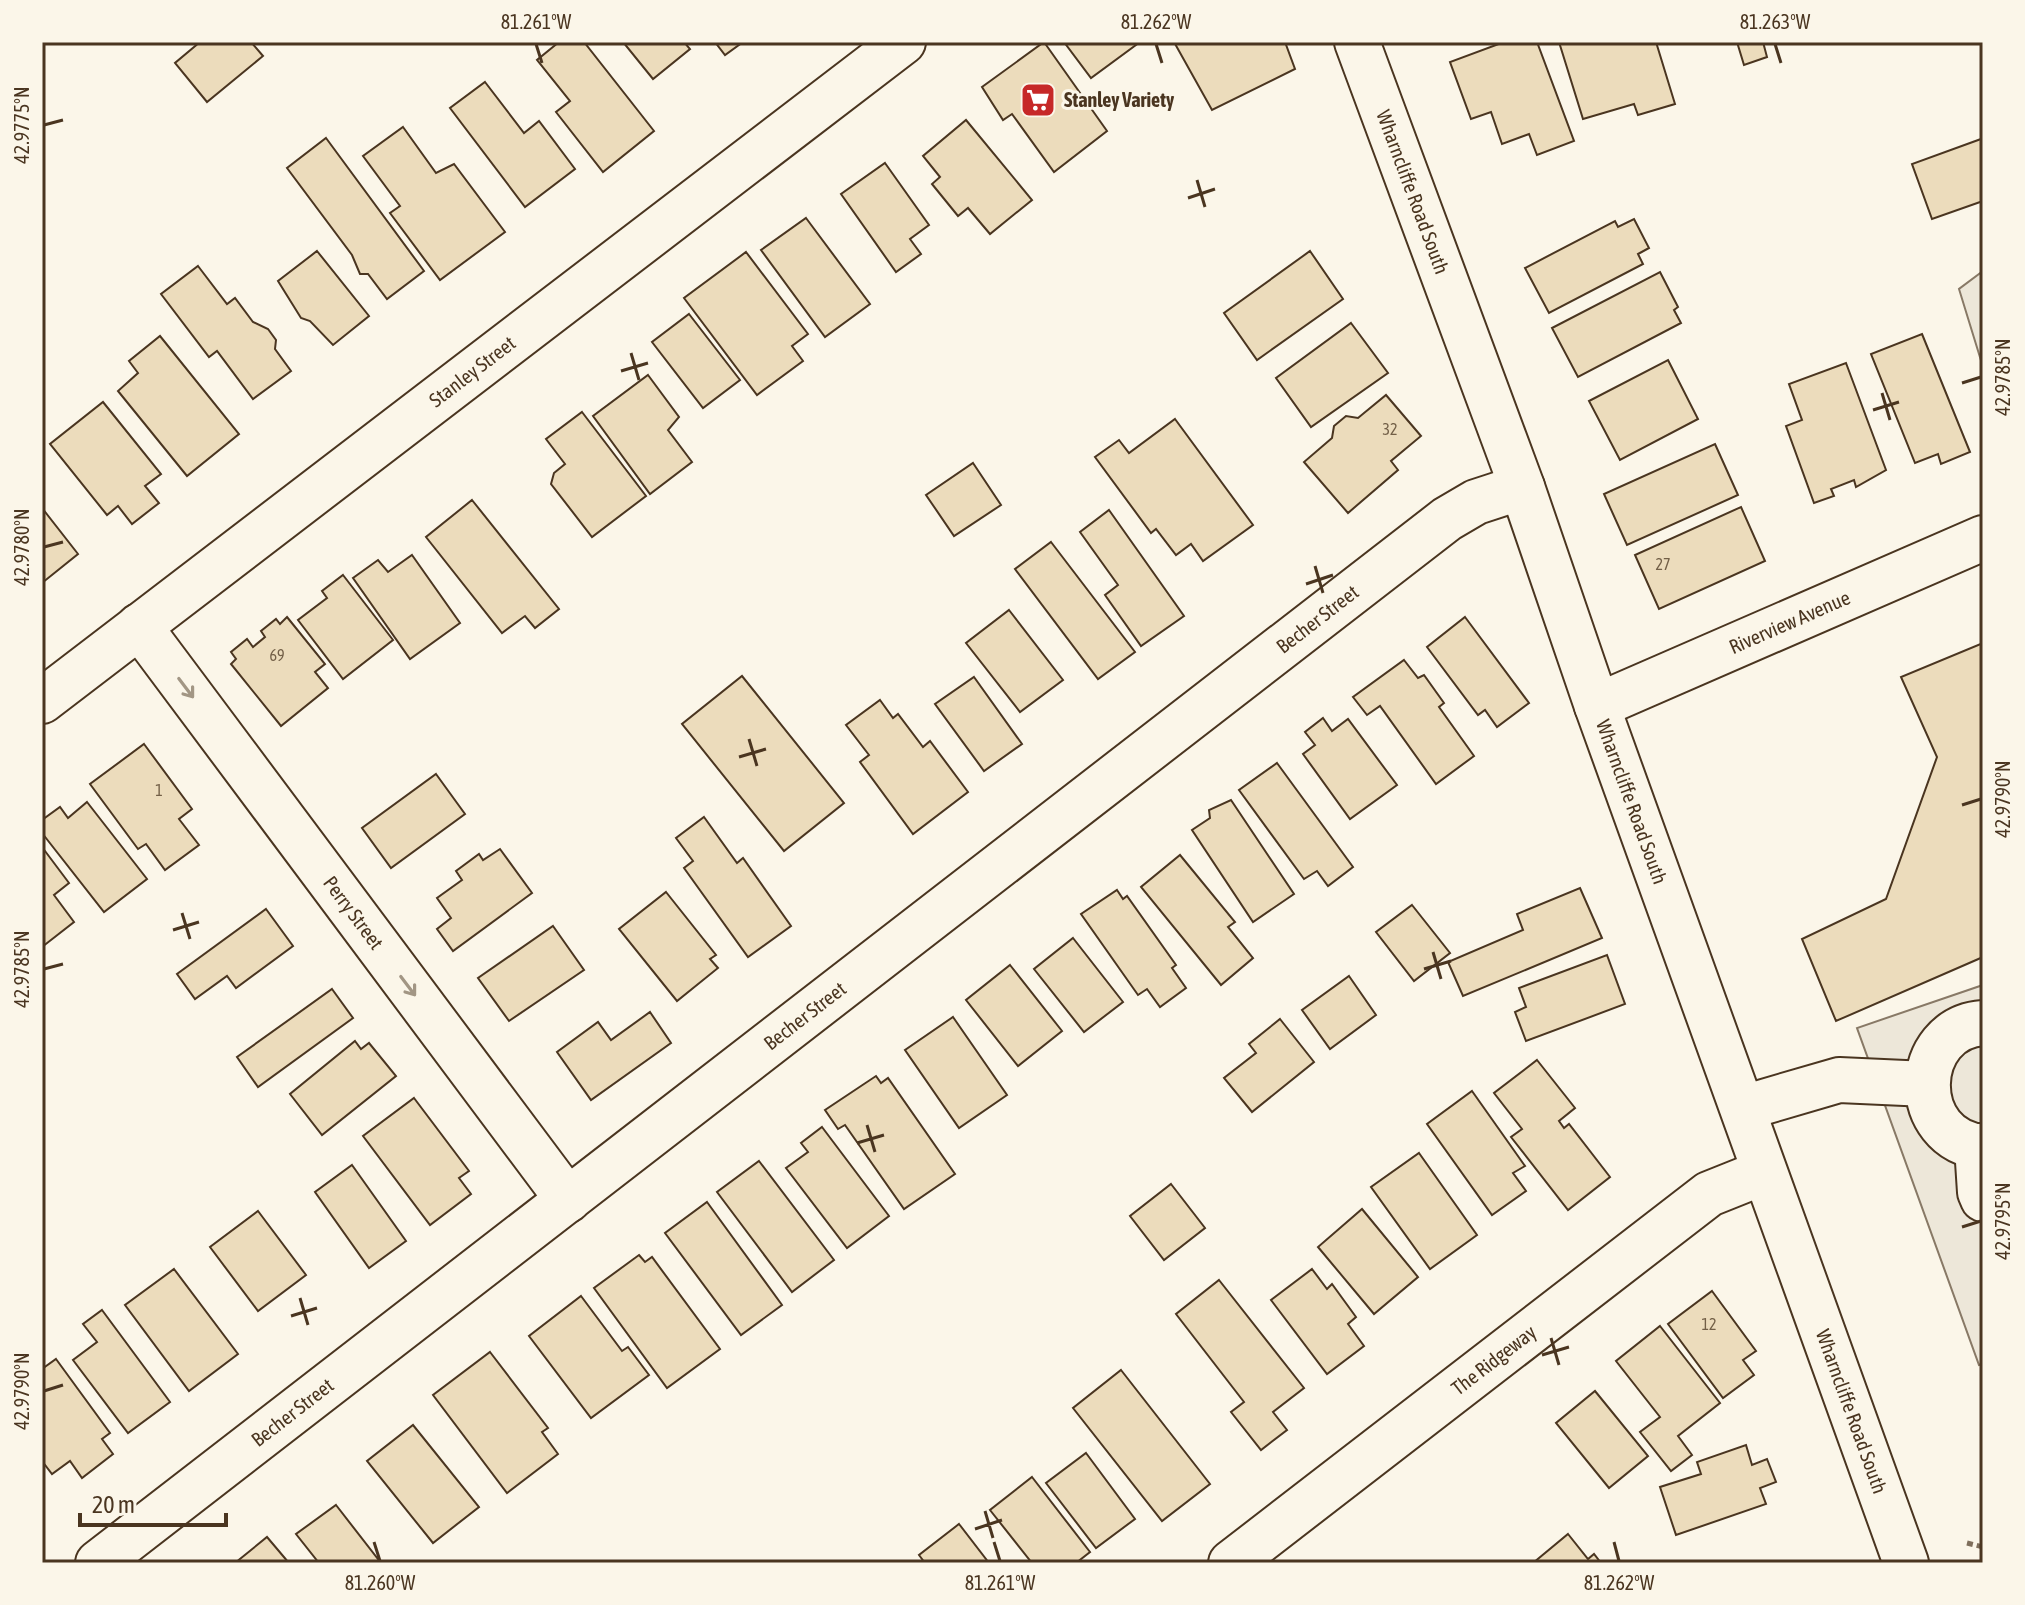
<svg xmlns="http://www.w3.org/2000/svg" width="2025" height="1605" viewBox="0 0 2025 1605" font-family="'Asap Condensed',sans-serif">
<rect width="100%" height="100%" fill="#fbf6e9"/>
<g fill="#ede7d9" stroke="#887966" stroke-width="2">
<path d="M1983,271v96l-24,-78z"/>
<path d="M1983,985v379l-4,1 -122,-337z"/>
</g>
<g fill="#ecdcbc" stroke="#4a3520" stroke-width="2">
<path d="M200,42h51l12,14 -56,46 -32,-39z"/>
<path d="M559,42h25l70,89 -51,41 -47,-60 14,-11 -33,-41z"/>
<path d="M623,42h61l6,7 -37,30z"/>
<path d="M715,42h28l-18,13z"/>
<path d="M1044,42l63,89 -53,41 -42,-58 -9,6 -21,-33z"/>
<path d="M1064,42h76l-49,36z"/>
<path d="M1174,42h111l10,27 -83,41z"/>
<path d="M1504,42h33l37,99 -37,14 -8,-21 -27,10 -11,-32 -20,7 -21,-57z"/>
<path d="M1559,42h97l19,62 -37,11 -4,-11 -51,15z"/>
<path d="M1737,42h26l4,15 -23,8z"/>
<path d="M485,82l39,51 15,-12 36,48 -50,38 -75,-99z"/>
<path d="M966,120l66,80 -42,34 -22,-26 -10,8 -26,-32 8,-7 -17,-21z"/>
<path d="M403,127l33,46 18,-9 51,68 -65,48 -50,-67 10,-7 -37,-50z"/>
<path d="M326,138l98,133 -37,28 -19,-25h-8l-8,-19 -65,-87z"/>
<path d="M1981,139l2,62 -51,18 -20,-55z"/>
<path d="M885,163l44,62 -19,14 11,15 -25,18 -55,-78z"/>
<path d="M806,218l64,86 -45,33 -64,-87z"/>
<path d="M1634,219l15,29 -11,6 5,10 -94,49 -24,-45 90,-47 3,6z"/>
<path d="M317,251l52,65 -36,29 -23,-24 -9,-3 -23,-37z"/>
<path d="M1310,251l33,48 -86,61 -33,-47z"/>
<path d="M746,252l62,82 -16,12 11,15 -46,34 -73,-97z"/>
<path d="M198,266l29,38 8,-6 18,24 15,7 8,11 -1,9 16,22 -38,28 -36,-48 -8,6 -48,-63z"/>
<path d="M1660,272l18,35 -4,3 7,13 -103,54 -26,-49z"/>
<path d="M689,314l51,66 -37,28 -51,-66z"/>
<path d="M1351,323l37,50 -77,54 -35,-49z"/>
<path d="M1922,334l48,118 -29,12 -3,-10 -23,9 -44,-109z"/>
<path d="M160,336l79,98 -52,42 -69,-85 20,-18 -9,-12z"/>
<path d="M1668,360l30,59 -78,41 -31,-59z"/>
<path d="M1846,363l40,107 -30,17 -2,-7 -23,9 3,7 -20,7 -28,-77 16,-6 -13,-36z"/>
<path d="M648,375l31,42 -11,13 24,32 -42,32 -57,-78z"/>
<path d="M1386,395l35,41 -30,25 7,9 -50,43 -44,-51 28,-24 2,-12 12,-10 12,2z"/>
<path d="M103,402l58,72 -16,12 14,17 -27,21 -14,-18 -11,9 -57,-71z"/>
<path d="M582,412l64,84 -54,41 -41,-53 3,-11 11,-9 -19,-25z"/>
<path d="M1175,419l78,106 -50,36 -12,-17 -15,11 -20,-26 -5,4 -56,-76 24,-17 10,13z"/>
<path d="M1715,444l23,51 -111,50 -23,-51z"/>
<path d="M973,463l28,42 -47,31 -28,-41z"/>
<path d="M472,500l87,109 -24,19 -10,-12 -23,17 -76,-96z"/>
<path d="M1741,507l24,54 -106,48 -24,-54z"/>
<path d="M42,508l36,46 -36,29z"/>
<path d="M1109,510l75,106 -43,30 -36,-51 13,-10 -38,-53z"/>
<path d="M1051,542l84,110 -37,27 -83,-110z"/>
<path d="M412,555l48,68 -50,36 -57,-81 25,-18 10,12z"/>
<path d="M343,575l50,65 -50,39 -45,-59 29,-22 -5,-7z"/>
<path d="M1009,610l54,70 -43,32 -54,-69z"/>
<path d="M287,617l38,47 -10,8 13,16 -47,38 -50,-62 5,-5 -5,-7 16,-13 6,8 12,-10 -4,-6 15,-12 4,5z"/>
<path d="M1465,617l64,86 -32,24 -12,-17 -7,5 -51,-68z"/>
<path d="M1983,643v314l-147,64 -34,-82 84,-40 51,-142 -36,-80z"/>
<path d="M1404,660l14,18 6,-3 20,28 -5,4 35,49 -38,28 -56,-78 -13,9 -14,-18z"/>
<path d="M742,676l102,127 -60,48 -102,-127z"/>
<path d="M974,677l48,67 -38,27 -49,-67z"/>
<path d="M880,700l13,18 5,-4 25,33 7,-6 38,51 -55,42 -53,-72 9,-7 -23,-30z"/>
<path d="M1323,718l9,13 16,-12 49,66 -47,34 -47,-65 12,-9 -10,-13z"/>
<path d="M144,744l48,65 -13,10 20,26 -34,25 -19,-26 -8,5 -48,-65z"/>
<path d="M1277,763l76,104 -25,19 -11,-15 -13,8 -65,-89z"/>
<path d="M436,774l29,40 -74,54 -29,-40z"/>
<path d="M1231,800l63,94 -41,28 -61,-92 18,-12 -1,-8z"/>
<path d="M87,802l60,77 -43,33 -62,-79v-13l18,-13 8,11z"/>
<path d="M704,817l33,46 6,-5 48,68 -43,31 -64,-89 9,-7 -17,-23z"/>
<path d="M42,847l27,36 -15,12 20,27 -32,25z"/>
<path d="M500,849l32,44 -79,58 -16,-22 14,-11 -14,-20 25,-18 -6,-9 23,-17 4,6z"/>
<path d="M1180,855l55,67 -7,5 25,31 -32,27 -80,-98z"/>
<path d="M1580,888l22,50 -139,58 -15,-34 75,-32 -6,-16z"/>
<path d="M1117,890l6,9 4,-3 49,69 -4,3 14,20 -26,19 -13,-18 -9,6 -57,-81z"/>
<path d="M666,892l50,63 -6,4 8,9 -41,33 -58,-72z"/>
<path d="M1412,905l38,48 -36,28 -38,-49z"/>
<path d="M266,909l27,37 -57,42 -9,-12 -32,23 -18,-25z"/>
<path d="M553,926l31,44 -75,51 -31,-43z"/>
<path d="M1073,938l50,64 -39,30 -50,-63z"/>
<path d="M1607,955l18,49 -99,37 -11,-29 11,-5 -7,-19z"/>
<path d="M1010,965l52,66 -44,35 -52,-66z"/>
<path d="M1349,976l27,39 -46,34 -28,-39z"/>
<path d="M332,989l21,29 -95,69 -21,-30z"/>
<path d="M650,1012l21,31 -80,57 -34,-48 41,-30 13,18z"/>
<path d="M953,1017l54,78 -48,33 -54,-78z"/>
<path d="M1280,1019l34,43 -62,50 -28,-34 32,-25 -7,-9z"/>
<path d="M355,1041l6,8 8,-6 27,33 -74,59 -32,-41z"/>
<path d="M1537,1060l38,48 -16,13 5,7 5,-4 41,53 -42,33 -57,-73 11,-8 -28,-36z"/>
<path d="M876,1076l5,7 7,-5 67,96 -51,35 -59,-84 -7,4 -13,-19z"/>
<path d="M1472,1091l53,75 -12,7 13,18 -34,24 -65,-91z"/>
<path d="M414,1098l55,73 -10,7 12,16 -41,31 -67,-89z"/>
<path d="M822,1127l67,89 -42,32 -61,-80 22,-16 -7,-9z"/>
<path d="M1419,1153l58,82 -47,34 -59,-82z"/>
<path d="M759,1161l75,99 -42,32 -75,-100z"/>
<path d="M352,1165l54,76 -37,27 -54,-76z"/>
<path d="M1171,1184l34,44 -41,32 -34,-44z"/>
<path d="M707,1202l75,103 -41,30 -76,-102z"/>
<path d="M1362,1209l56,68 -44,37 -56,-67z"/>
<path d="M258,1211l48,64 -48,36 -48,-64z"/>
<path d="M639,1255l6,7 7,-5 68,92 -53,39 -73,-100z"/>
<path d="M174,1269l64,85 -49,37 -64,-86z"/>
<path d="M1312,1269l15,20 5,-5 24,33 -8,7 16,22 -37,28 -56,-74z"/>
<path d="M1219,1280l85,108 -31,24 14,18 -26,20 -30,-38 13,-10 -68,-88z"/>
<path d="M1712,1291l44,60 -13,9 11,15 -31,23 -55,-74z"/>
<path d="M581,1296l41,55 6,-4 21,28 -58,43 -62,-82z"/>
<path d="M102,1310l68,92 -42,31 -55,-73 24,-18 -14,-18z"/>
<path d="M1660,1326l60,77 -42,33 14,19 -21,16 -31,-39 20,-15 -44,-56z"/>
<path d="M490,1352l58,76 -6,4 16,22 -51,39 -74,-98z"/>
<path d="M56,1359l54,74 -8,6 11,15 -31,24 -12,-17 -18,13 -10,-13v-92z"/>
<path d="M1121,1370l89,114 -48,37 -89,-113z"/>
<path d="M1595,1391l53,65 -39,32 -53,-65z"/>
<path d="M413,1425l66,82 -46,36 -66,-82z"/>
<path d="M1746,1445l6,20 15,-6 9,23 -16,6 6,16 -90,31 -16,-48 41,-13 -4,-12z"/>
<path d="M1086,1453l49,66 -39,29 -50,-65z"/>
<path d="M1032,1477l58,75 -14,11h-44l-42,-53z"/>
<path d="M336,1505l45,58h-62l-23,-29z"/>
<path d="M959,1524l30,39h-64l-6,-8z"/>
<path d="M1568,1534l20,25 6,-5 7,9h-68z"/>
<path d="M267,1537l22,26h-54z"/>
</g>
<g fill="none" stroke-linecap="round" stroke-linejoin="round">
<defs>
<g id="minor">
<path id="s1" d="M139,626l429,574"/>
<path id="s2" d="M1597,706l386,-168"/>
<path d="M1983,1023c-72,5 -75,117 0,124"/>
<path d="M1743,1108l96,-28 88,4"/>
<path d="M1977,1146l3,46 3,7"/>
<path id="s3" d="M98,1563l1349,-1044 29,-17 46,-15"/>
<path id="s4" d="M1231,1563l478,-369 55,-22"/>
</g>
<g id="major">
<path id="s5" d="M1357,42l165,445 75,219 309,857"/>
<path id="s6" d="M42,701l861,-659"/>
</g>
</defs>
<use href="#minor" stroke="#4a3520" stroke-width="48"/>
<use href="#major" stroke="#4a3520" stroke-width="48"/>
<path stroke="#7f6f5c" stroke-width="5" stroke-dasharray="6 4" stroke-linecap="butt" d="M1967,1543l16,4"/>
<use href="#minor" stroke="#fbf6e9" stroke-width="44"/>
<use href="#major" stroke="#fbf6e9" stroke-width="44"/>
</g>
<defs><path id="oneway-shaft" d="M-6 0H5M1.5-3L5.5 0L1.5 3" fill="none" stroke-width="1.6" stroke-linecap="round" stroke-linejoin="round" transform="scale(2)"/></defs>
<g stroke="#a29684">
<use href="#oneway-shaft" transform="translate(186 688) rotate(53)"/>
<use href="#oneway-shaft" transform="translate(408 986) rotate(53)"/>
</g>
<path fill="none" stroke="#4a3520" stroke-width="3" d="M536,44l6,19M1156,44l6,19M1775,44l6,19M44,125l19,-5M1197,180l8,27M1188,198l27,-9M631,353l8,27M621,371l27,-8M1962,383l19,-6M1882,393l8,27M1873,410l26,-8M44,547l19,-5M1315,566l8,27M1306,584l27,-9M749,739l8,27M739,757l27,-8M1962,805l19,-6M182,913l8,26M173,930l26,-8M1433,952l8,27M44,969l19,-5M1424,969l27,-8M867,1125l8,27M857,1143l27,-8M1962,1227l19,-6M300,1298l8,27M291,1316l26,-8M1551,1338l8,27M1542,1355l27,-8M44,1391l19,-6M985,1511l8,27M975,1529l27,-9M374,1542l6,19M994,1542l6,19M1614,1542l5,19"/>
<defs>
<symbol id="supermarket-square" viewBox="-11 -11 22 22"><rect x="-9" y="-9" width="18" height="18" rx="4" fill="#c62828" stroke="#fbf6e9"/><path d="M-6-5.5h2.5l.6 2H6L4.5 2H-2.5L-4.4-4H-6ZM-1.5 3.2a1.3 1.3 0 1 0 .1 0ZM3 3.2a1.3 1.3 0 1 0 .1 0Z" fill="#fff"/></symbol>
</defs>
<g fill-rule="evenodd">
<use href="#supermarket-square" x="1018" y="80" width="40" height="40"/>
</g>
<g text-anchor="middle" stroke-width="6" stroke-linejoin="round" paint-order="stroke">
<g font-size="16" fill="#725f47">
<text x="1390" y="435">32</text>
<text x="1663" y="570">27</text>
<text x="277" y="661">69</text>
<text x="159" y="796">1</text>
<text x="1709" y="1330">12</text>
</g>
<g font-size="20" font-weight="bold" fill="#4a3520" stroke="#fbf6e9" text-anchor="start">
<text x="1064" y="107">Stanley Variety</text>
</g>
<g font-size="20" fill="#4a3520" stroke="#fbf6e9">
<text dy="7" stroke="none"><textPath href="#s5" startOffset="160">Wharncliffe Road South</textPath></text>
<text dy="7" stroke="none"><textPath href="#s6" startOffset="542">Stanley Street</textPath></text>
<text dy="7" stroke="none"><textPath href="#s3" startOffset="1542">Becher Street</textPath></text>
<text dy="7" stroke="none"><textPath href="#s2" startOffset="210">Riverview Avenue</textPath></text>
<text dy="7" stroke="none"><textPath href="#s5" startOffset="808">Wharncliffe Road South</textPath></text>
<text dy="7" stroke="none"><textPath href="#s1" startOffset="358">Perry Street</textPath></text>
<text dy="7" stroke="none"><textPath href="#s3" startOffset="894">Becher Street</textPath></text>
<text dy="7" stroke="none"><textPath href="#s4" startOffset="332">The Ridgeway</textPath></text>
<text dy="7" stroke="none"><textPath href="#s5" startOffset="1456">Wharncliffe Road South</textPath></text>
<text dy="7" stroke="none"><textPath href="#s3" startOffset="246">Becher Street</textPath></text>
</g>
</g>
<rect width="2025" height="1605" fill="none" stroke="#fbf6e9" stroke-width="88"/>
<path d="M80 1513v12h146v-12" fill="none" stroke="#4a3520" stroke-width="4"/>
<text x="92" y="1513" font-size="24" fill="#4a3520" stroke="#fbf6e9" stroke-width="6" paint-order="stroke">20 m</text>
<rect x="44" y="44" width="1937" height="1517" fill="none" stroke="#4a3520" stroke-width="3"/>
<g font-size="20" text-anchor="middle" fill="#4a3520">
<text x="536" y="29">81.261°W</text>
<text x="1156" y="29">81.262°W</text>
<text x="1775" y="29">81.263°W</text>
<text transform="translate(22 125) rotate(-90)" y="7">42.9775°N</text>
<text transform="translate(2003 377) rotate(-90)" y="7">42.9785°N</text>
<text transform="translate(22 547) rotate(-90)" y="7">42.9780°N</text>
<text transform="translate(2003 799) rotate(-90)" y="7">42.9790°N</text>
<text transform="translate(22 969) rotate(-90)" y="7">42.9785°N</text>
<text transform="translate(2003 1221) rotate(-90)" y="7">42.9795°N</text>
<text transform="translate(22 1391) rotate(-90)" y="7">42.9790°N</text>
<text x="380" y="1590">81.260°W</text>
<text x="1000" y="1590">81.261°W</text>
<text x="1619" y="1590">81.262°W</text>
</g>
</svg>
